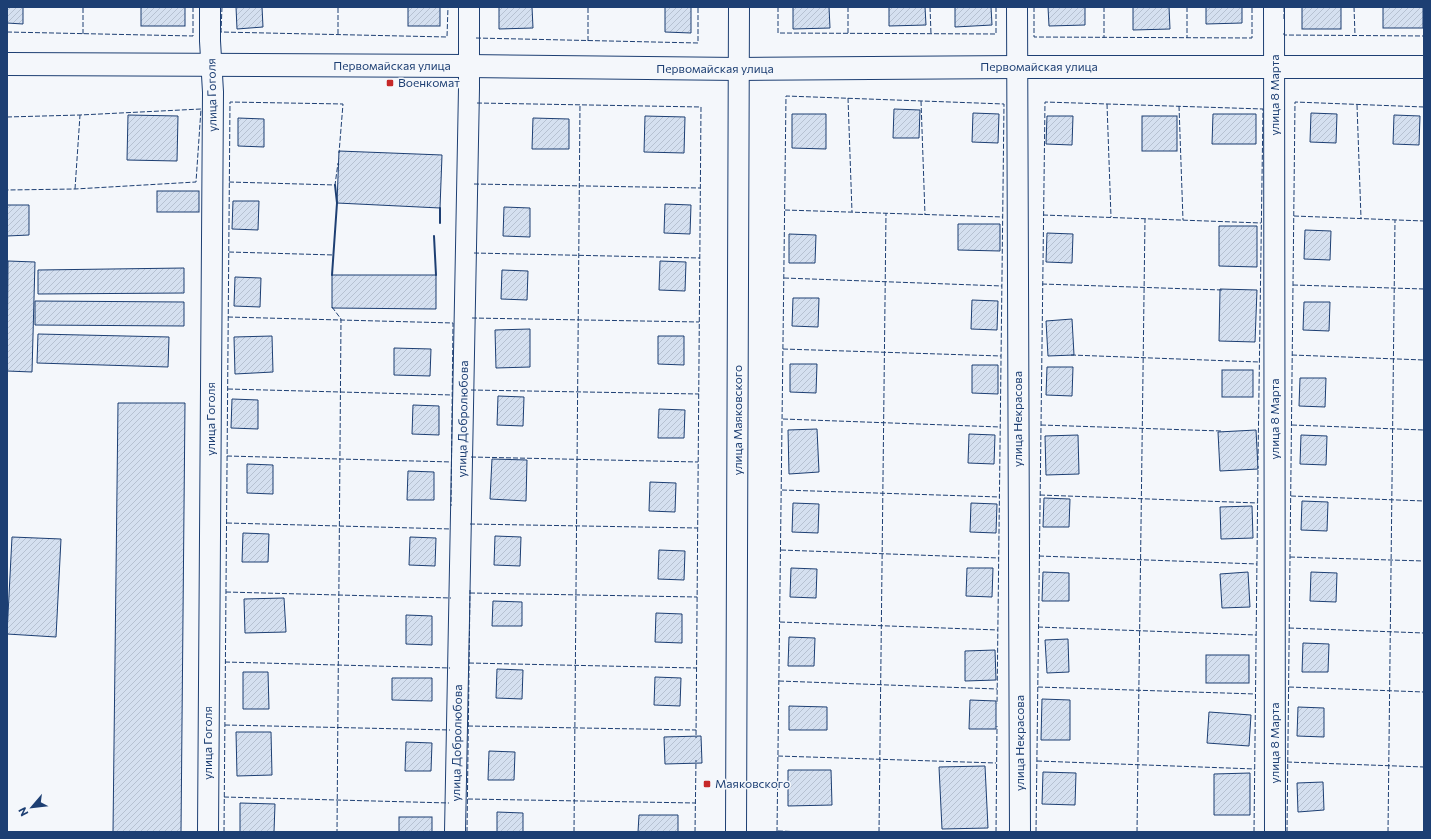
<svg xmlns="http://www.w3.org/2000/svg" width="1431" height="839" viewBox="0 0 1431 839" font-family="Commissioner,sans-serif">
<defs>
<pattern id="building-hatch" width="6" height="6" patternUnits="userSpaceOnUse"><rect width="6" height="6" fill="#d5e0f0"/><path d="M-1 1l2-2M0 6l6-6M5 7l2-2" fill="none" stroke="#b6c1d1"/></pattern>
</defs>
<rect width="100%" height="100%" fill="#f4f7fb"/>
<g fill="url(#building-hatch)" stroke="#1d3f73">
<path d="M7,7h16v17l-16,-1z"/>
<rect x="141" y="7" width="44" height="19"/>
<path d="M236,7h26l1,20 -26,2z"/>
<rect x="408" y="7" width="32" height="19"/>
<path d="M499,7h33l1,21 -34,1z"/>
<path d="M665,7h26v26l-26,-1z"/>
<path d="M793,7h36l1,21 -37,1z"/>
<path d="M889,7h36l1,18 -37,1z"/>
<path d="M955,7h36l1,18 -37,2z"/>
<path d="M1048,7h37v18l-36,1z"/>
<path d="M1133,7h36l1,22 -37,1z"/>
<path d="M1206,7h36v16l-36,1z"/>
<rect x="1302" y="7" width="39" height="22"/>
<rect x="1383" y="7" width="40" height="21"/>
<path d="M894,109l26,1 -1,28h-26z"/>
<path d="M973,113l26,1 -1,29 -26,-1z"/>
<path d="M1311,113l26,1 -1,29 -26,-1z"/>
<path d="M792,114h34v35l-34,-1z"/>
<path d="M1213,114h43v30h-44z"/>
<path d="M128,115l50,1 -1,45 -50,-1z"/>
<path d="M1394,115l26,1 -1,29 -26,-1z"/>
<path d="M645,116l40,1 -1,36 -40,-1z"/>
<path d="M1047,116h26l-1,29 -26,-1z"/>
<rect x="1142" y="116" width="35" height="35"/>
<path d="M238,118l26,1v28l-26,-1z"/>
<path d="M533,118l36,1v30h-37z"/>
<path d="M339,151l103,4 -2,53 -103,-5z"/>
<rect x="157" y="191" width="42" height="21"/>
<path d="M233,201h26l-1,29 -26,-1z"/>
<path d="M665,204l26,1 -1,29 -26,-1z"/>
<path d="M7,205h22v30l-22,1z"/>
<path d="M504,207l26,1v29l-27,-1z"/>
<path d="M958,224h42v27l-42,-1z"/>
<path d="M1219,226h38v41l-38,-1z"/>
<path d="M1305,230l26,1 -1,29 -26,-1z"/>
<path d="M1047,233l26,1 -1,29 -26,-1z"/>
<path d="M789,234l27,1 -1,28h-26z"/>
<path d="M8,261l27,1 -3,110 -25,-1z"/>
<path d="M660,261l26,1 -1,29 -26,-1z"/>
<path d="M184,268v25l-146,1v-24z"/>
<path d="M502,270l26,1 -1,29 -26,-1z"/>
<path d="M332,275h104v34l-104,-1z"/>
<path d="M235,277l26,1 -1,29 -26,-1z"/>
<path d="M1220,289l37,1 -2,52 -36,-1z"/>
<path d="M793,298h26l-1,29 -26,-1z"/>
<path d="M972,300l26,1 -1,29 -26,-1z"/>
<path d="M35,301l149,1v24l-149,-1z"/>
<path d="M1304,302h26l-1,29 -26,-1z"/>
<path d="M1072,319l2,36 -26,1 -2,-35z"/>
<path d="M530,329v38l-34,1 -1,-38z"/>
<path d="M38,334l131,3 -1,30 -131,-4z"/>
<path d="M272,336l1,36 -38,2 -1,-37z"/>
<path d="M658,336h26v29l-26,-1z"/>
<path d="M394,348l37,1 -1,27 -36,-1z"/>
<path d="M790,364h27l-1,29 -26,-1z"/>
<path d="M972,365h26v29l-26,-1z"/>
<path d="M1047,367h26l-1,29 -26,-1z"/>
<rect x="1222" y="370" width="31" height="27"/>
<path d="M1300,378h26l-1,29 -26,-1z"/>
<path d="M498,396l26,1 -1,29 -26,-1z"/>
<path d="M232,399l26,1v29l-27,-1z"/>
<path d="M118,403h67l-4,429h-68z"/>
<path d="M413,405l26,1v29l-27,-1z"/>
<path d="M659,409l26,1 -1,28h-26z"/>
<path d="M817,429l2,43 -30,2 -1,-44z"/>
<path d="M1256,430l2,39 -38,2 -2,-39z"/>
<path d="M969,434l26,1 -1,29 -26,-1z"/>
<path d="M1078,435l1,39 -33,1 -1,-39z"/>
<path d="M1301,435l26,1 -1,29 -26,-1z"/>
<path d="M492,459l35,1 -1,41 -36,-2z"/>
<path d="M247,464l26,1v29l-26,-1z"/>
<path d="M408,471l26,1v28h-27z"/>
<path d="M650,482l26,1 -1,29 -26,-1z"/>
<path d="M1044,498l26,1 -1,28h-26z"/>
<path d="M1302,501l26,1 -1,29 -26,-1z"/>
<path d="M793,503l26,1 -1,29 -26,-1z"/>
<path d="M971,503l26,1 -1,29 -26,-1z"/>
<path d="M1252,506l1,32 -32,1 -1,-32z"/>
<path d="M243,533l26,1 -1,28h-26z"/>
<path d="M495,536l26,1 -1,29 -26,-1z"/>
<path d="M12,537l49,2 -5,98 -49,-3z"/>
<path d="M410,537l26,1 -1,28 -26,-1z"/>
<path d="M659,550l26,1 -1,29 -26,-1z"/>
<path d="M791,568l26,1 -1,29 -26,-1z"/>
<path d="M967,568h26l-1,29 -26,-1z"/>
<path d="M1043,572l26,1v28h-27z"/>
<path d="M1248,572l2,35 -28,1 -2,-34z"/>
<path d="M1311,572l26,1 -1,29 -26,-1z"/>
<path d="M284,598l2,34 -41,1 -1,-34z"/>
<path d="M493,601l29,1v24h-30z"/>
<path d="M656,613l26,1v29l-27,-1z"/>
<path d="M406,615l26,1v29l-26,-1z"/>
<path d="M789,637l26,1 -1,28h-26z"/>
<path d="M1068,639l1,33 -22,1 -2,-33z"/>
<path d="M1303,643l26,1 -1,28h-26z"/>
<path d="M995,650l1,30 -31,1v-30z"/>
<rect x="1206" y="655" width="43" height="28"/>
<path d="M497,669l26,1 -1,29 -26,-1z"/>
<path d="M243,672h25l1,37h-26z"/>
<path d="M655,677l26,1 -1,28 -26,-1z"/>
<path d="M392,678h40v23l-40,-1z"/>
<path d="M1042,699l28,1v40h-29z"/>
<path d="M970,700l26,1v28h-27z"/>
<path d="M789,706l38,1v23h-38z"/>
<path d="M1298,707l26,1v29l-27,-1z"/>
<path d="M1209,712l42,3 -2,31 -42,-3z"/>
<path d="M236,732h35l1,43 -35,1z"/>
<path d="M701,736l1,27 -37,1 -1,-27z"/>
<path d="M406,742l26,1 -1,28h-26z"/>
<path d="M489,751l26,1 -1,28h-26z"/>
<path d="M985,766l3,62 -46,1 -3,-62z"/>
<path d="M788,770h43l1,35 -44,1z"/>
<path d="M1043,772l33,1 -1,32 -33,-1z"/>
<path d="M1250,773v42h-36v-41z"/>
<path d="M1323,782l1,28 -26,2 -1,-29z"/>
<path d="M240,803l35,1 -1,28h-34z"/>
<path d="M497,812l26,1v19h-26z"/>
<path d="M639,815h39v17h-40z"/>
<rect x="399" y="817" width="33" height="15"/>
</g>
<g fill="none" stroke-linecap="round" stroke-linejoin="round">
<defs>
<g id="minor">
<path d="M1017,7l3,825"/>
<path d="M1274,7l1,825"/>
<path d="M208,832l5,-740 -3,-51v-34"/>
<path d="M455,832l14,-744v-81"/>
<path d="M736,832l3,-825"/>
</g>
<path id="tertiary" d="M7,64l461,2 271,3 277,-2h408"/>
</defs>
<use href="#minor" stroke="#1d3f73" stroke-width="22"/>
<use href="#tertiary" stroke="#1d3f73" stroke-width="24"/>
<use href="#minor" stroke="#f4f7fb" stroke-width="20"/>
<use href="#tertiary" stroke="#f4f7fb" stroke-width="22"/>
<g stroke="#1d3f73" stroke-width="1" stroke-dasharray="5 2" stroke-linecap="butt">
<path d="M222,7l-1,25 226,5 1,-30"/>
<path d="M778,7v26l218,1v-27"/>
<path d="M848,7v27"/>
<path d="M930,7l1,27"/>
<path d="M1034,7v30l218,1v-31"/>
<path d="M1104,7v31"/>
<path d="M1187,7v31"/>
<path d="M1354,7l1,28"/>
<path d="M1284,19v-12"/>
<path d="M7,32l186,4v-29"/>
<path d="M1284,33v2l140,1"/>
<path d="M83,34v-27"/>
<path d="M338,34v-27"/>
<path d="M476,38l222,5v-36"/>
<path d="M588,41v-34"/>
<path d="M848,98l4,114"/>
<path d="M921,101l4,114"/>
<path d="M477,103l224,4 -5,631"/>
<path d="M1107,104l4,113"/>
<path d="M1357,105l4,113"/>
<path d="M1179,106l4,114"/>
<path d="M7,117l73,-2 121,-6 -5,73 -121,7 -68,1"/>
<path d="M229,182l106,3 3,-22"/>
<path d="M474,184l226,4"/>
<path d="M75,189l5,-74"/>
<path d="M785,210l218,7"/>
<path d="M1043,215l218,8"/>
<path d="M1294,216l130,5"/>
<path d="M229,252l105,3"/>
<path d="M474,253l226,5"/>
<path d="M784,278l218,8"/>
<path d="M1042,284l180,6"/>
<path d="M1293,285l131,4"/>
<path d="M332,307l9,12 -4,513"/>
<path d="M228,317l225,6 -2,183"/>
<path d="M472,318l227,4"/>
<path d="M783,349l218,7"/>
<path d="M1071,355l188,7"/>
<path d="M1292,355l132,5"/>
<path d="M228,389l224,6"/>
<path d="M471,390l228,4"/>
<path d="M783,419l217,8"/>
<path d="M1041,425l180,6"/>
<path d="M1292,425l132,5"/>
<path d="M227,456l225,6"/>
<path d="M471,457l227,5"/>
<path d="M782,490l218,7"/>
<path d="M1040,495l218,8"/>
<path d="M1291,496l133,5"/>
<path d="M227,523l224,6"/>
<path d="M470,524l227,4"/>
<path d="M781,550l218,8"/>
<path d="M1039,556l218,8"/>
<path d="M1290,557l134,4"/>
<path d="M226,592l225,6"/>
<path d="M470,593l227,4"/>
<path d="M780,622l218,8"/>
<path d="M1038,627l218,8"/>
<path d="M1289,628l135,5"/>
<path d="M225,662l225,6"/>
<path d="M469,663l227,5"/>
<path d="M779,681l218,8"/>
<path d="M1038,687l217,7"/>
<path d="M1289,687l135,5"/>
<path d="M225,725l225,5"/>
<path d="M468,726l228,4"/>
<path d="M778,756l218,7"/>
<path d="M1037,761l218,8"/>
<path d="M1287,762l137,5"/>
<path d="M224,797l225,6"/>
<path d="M468,799l227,4"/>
<path d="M778,831l28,1"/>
<path d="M224,832l6,-730 113,2 -4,49"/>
<path d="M467,832l3,-242"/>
<path d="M574,832l6,-728"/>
<path d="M695,832l1,-72"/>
<path d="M777,832l9,-736 218,8 -7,600"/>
<path d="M879,832l7,-619"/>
<path d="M996,832l1,-106"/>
<path d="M1036,832l9,-730 218,7 -5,351"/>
<path d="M1137,832l8,-613"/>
<path d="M1254,832l4,-366"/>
<path d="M1287,832l8,-730 129,5"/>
<path d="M1388,832l7,-612"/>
</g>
<g stroke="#1d3f73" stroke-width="2">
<path d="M440,208v15"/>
<path d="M434,236l2,39"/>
<path d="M332,275l5,-72 -2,-18"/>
</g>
</g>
<g fill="#c62828" stroke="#f4f7fb" stroke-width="1.5">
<rect x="386" y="79" width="8" height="8" rx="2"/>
<rect x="703" y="780" width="8" height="8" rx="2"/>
</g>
<g text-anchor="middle" stroke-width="3" stroke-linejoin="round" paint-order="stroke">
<g font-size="12" fill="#1d3f73" stroke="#f4f7fb">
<text x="392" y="70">Первомайская улица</text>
<text x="1039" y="71">Первомайская улица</text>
<text x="715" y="73">Первомайская улица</text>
<text transform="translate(212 95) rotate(-91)" y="4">улица Гоголя</text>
<text transform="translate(1275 95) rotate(-90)" y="4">улица 8 Марта</text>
<text transform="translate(211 419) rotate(-90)" y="4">улица Гоголя</text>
<text transform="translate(463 419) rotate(-89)" y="4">улица Добролюбова</text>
<text transform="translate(1018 419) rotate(-90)" y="4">улица Некрасова</text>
<text transform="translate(1275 419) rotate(-90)" y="4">улица 8 Марта</text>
<text transform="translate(738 420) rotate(-90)" y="4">улица Маяковского</text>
<text transform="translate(208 743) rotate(-90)" y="4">улица Гоголя</text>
<text transform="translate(457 743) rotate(-89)" y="4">улица Добролюбова</text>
<text transform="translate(1020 743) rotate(-90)" y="4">улица Некрасова</text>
<text transform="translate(1275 743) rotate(-90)" y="4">улица 8 Марта</text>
</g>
<g font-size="12" fill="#1d3f73" stroke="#f4f7fb" text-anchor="start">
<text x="398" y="87">Военкомат</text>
<text x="715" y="788">Маяковского</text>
</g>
</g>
<rect width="1431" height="839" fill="none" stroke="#1d3f73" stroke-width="16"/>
<g transform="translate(32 807) rotate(242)" stroke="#f4f7fb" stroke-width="3" paint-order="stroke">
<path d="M0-3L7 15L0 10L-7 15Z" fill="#1d3f73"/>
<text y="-6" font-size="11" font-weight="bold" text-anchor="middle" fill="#1d3f73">N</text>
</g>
</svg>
